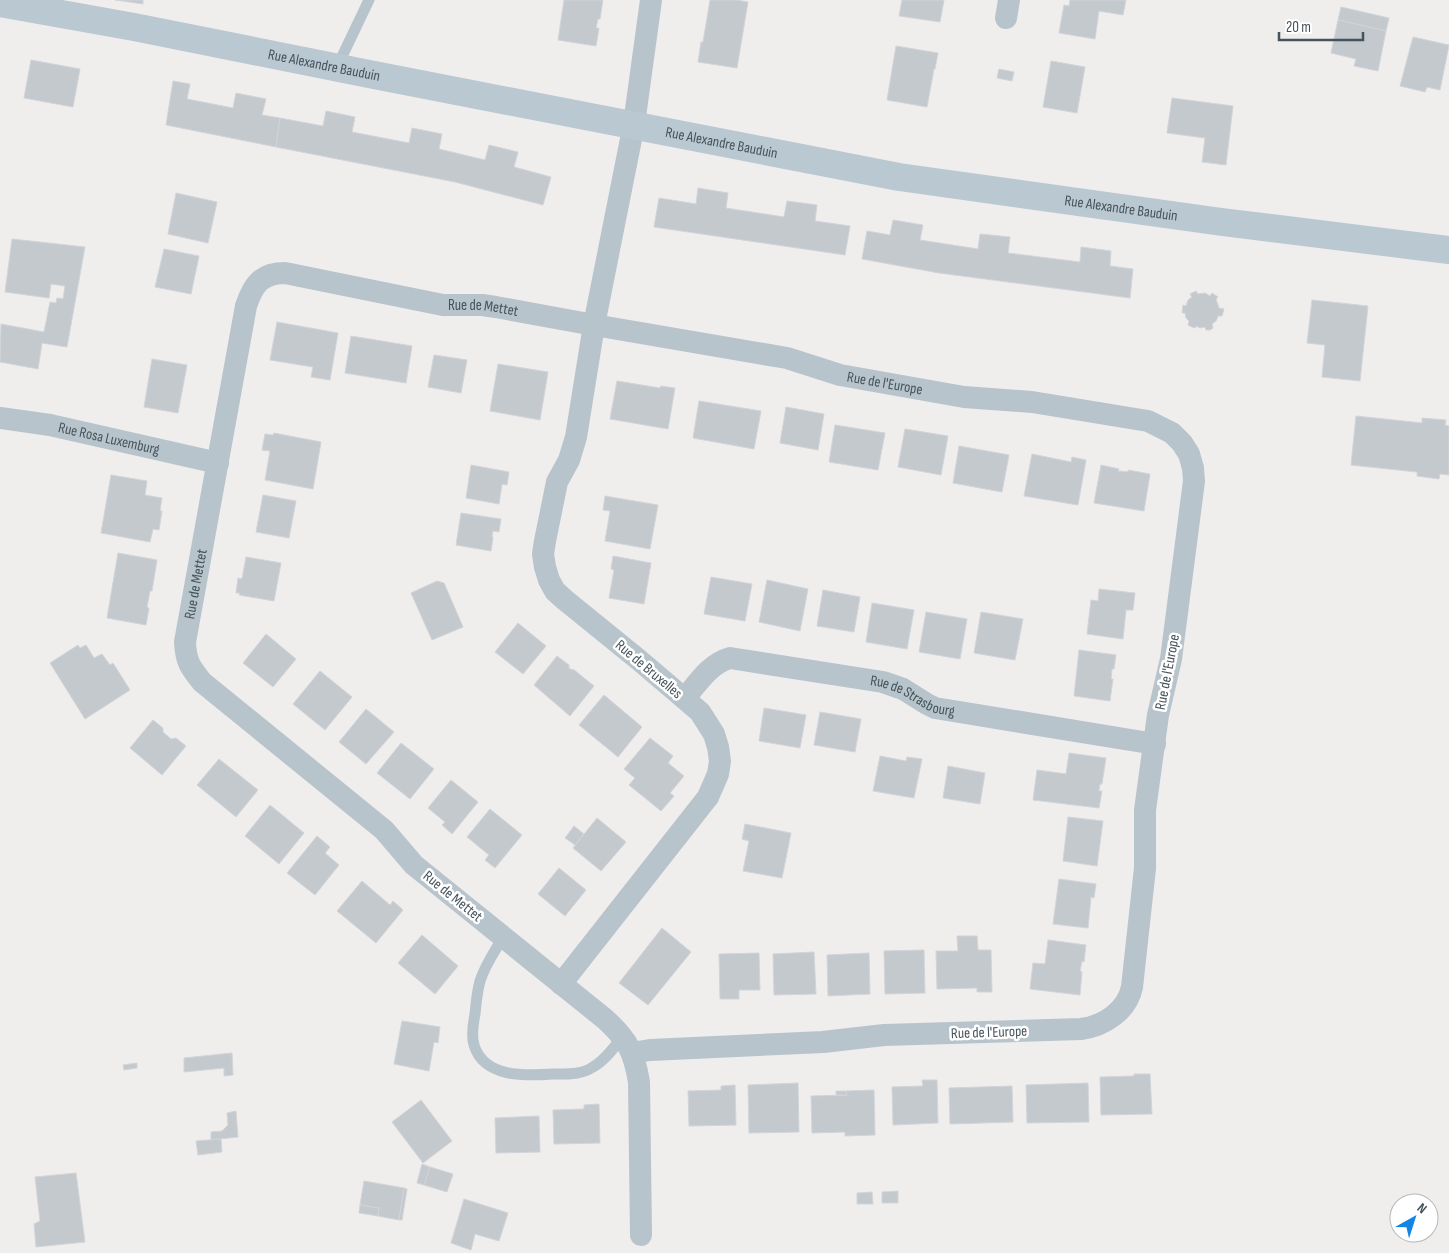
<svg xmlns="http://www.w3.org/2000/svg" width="1449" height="1253" viewBox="0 0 1449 1253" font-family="'Sofia Sans Condensed',sans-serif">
<rect width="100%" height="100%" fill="#f0eded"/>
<g fill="#c4c9cd" stroke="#d1d4d9">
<path d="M115,0h28v4z"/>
<path d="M564,0h39l-3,19h-2l-2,9h3l-3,18 -38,-6z"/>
<path d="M710,0h27l11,2 -11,66 -39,-6 3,-20h2z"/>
<path d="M902,0h42l-4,22 -41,-6z"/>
<path d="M1070,0h56l-3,15 -24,-4 -4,28 -36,-6 5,-28 5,1z"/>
<path d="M1341,7l48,11 -3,13 -48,-11z"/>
<path d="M1338,20l48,11 -8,40 -24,-5 2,-7 -25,-6z"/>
<path d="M1413,37l36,8 -9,45 -13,-3 -2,5 -25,-6z"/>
<path d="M896,46l42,7 -3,16h-1l-7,38 -40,-7z"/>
<path d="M31,60l49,9 -7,38 -49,-9z"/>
<path d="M1051,61l34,6 -8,46 -34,-6z"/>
<path d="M999,69l15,3 -2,9 -15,-3z"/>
<path d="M173,81l17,3 -3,15 46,9 3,-15 30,6 -4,16 18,3 -4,29 -110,-22z"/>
<path d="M1172,98l61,8 -7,59 -24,-3 3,-24 -38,-5z"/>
<path d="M326,111l29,6 -3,15 57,11 3,-15 30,6 -3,15 46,11 4,-15 29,7 -4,15 37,10 -8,28 -88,-23 -179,-35 4,-29 43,8z"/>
<path d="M698,188l30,5 -2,15 58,9 3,-16 30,4 -2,16 35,5 -5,29 -191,-28 5,-29 37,6z"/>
<path d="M176,193l41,9 -9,41 -40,-9z"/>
<path d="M893,220l30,5 -3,15 58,9 2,-15 30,3 -2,16 72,9 1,-15 30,4 -1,15 23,3 -3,29 -191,-25 -77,-14 5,-28 23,4z"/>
<path d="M12,239l73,8 -18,100 -25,-4 -4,26 -38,-7 1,-38 43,8 6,-30 6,1 1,-5 6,1 2,-13 -14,-2 -2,14 -44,-6z"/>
<path d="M164,249l35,7 -8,38 -36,-7z"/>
<path d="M1196,291l2,3 7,-1 5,3 2,-3 6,4 -2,2 3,9 5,1 -2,7h-4l-2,5 -4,3 1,4 -3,2h-4l-1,-3 -5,1 -4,-2 -1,2 -3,-1 -4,-2 1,-4 -3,-3 -1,-5h-3l1,-8 3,1 2,-6 4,-3 -2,-3z"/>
<path d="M1312,300l56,6 -8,75 -38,-4 3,-32 -18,-2z"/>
<path d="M277,322l61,11 -8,47 -19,-3 2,-10 -43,-7z"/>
<path d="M351,336l61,10 -6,37 -61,-10z"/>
<path d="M434,355l33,5 -6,33 -33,-6z"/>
<path d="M152,359l35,6 -9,48 -34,-6z"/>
<path d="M498,364l50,8 -8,48 -50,-9z"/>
<path d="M617,381l43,7 1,-2 14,2 -7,41 -58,-10z"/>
<path d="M699,401l62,10 -7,38 -61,-11z"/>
<path d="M786,407l38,7 -6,36 -38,-7z"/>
<path d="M1356,416l66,7v-5l24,2 -1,5 4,1v49l-9,-1 -1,5 -22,-3v-4l-66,-7z"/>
<path d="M835,425l50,8 -7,37 -49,-8z"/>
<path d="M905,429l43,7 -7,39 -43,-8z"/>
<path d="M274,433l47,9 -8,47 -48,-9 5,-29 -8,-1 3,-16 8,1z"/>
<path d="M959,446l50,9 -7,37 -49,-9z"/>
<path d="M1032,454l39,8 1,-5 14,3 -8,45 -54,-9z"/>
<path d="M471,465l38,7 -2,13 -5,-1 -3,20 -33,-6z"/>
<path d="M1101,465l18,4 -1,2 10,1v-2l22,4 -6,37 -50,-8z"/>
<path d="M111,475l36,6 -2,14 17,3 -2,13h2l-3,19 -6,-1 -3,13 -49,-9z"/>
<path d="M263,495l33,6 -7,37 -33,-6z"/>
<path d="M605,496l53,9 -8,44 -45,-8 5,-30 -7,-1z"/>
<path d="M461,513l40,6 -2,13 -6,-1 -1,5 1,2 -2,13 -35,-6z"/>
<path d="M118,553l39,7 -5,31h-2l-3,16 2,1 -3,17 -39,-7z"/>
<path d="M613,556l38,7 -7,41 -35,-6 5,-28 -3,-1z"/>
<path d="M246,557l35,6 -7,38 -35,-6 1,-2h-4l2,-15 4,1z"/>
<path d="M711,577l41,7 -7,37 -41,-7z"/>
<path d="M767,580l41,9 -8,42 -41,-9z"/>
<path d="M437,581l7,2 19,44 -31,13 -21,-47z"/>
<path d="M1099,589l36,4 -2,17h-7l-3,29 -36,-5 4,-34 7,1z"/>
<path d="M823,590l37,7 -6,35 -37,-6z"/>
<path d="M872,603l42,7 -7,39 -41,-7z"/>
<path d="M926,612l41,7 -7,40 -41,-7z"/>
<path d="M981,612l42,7 -8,41 -41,-7z"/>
<path d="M518,623l28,23 -23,28 -28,-22z"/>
<path d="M266,634l30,25 -23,28 -30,-24z"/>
<path d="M78,645l2,3 6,-3 8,13 8,-4 8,11 3,-2 17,27 -45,29 -35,-56z"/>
<path d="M1079,650l37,5 -2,14h-2l-1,10h2l-3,22 -36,-5z"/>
<path d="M557,656l12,9v3l3,2 1,-1 21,17 -24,30 -36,-31z"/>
<path d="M320,671l32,26 -27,33 -32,-26z"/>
<path d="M604,695l38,32 -24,30 -39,-32z"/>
<path d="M764,708l42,7 -6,33 -41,-7z"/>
<path d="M366,709l28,23 -28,32 -27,-22z"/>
<path d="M820,712l41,7 -6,33 -41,-7z"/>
<path d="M153,720l10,8v4l8,7 5,-1 10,8 -24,29 -32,-27z"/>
<path d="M650,738l23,18 -5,7 16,13 -14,17 4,3 -13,15 -32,-26 6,-7 -11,-9z"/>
<path d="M401,743l33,26 -24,30 -33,-26z"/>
<path d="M1069,753l37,5 -4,26h-2l-1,7h3l-3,17 -66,-8 4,-30 29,4z"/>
<path d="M880,756l26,5 1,-4 15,2 -8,39 -41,-7z"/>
<path d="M219,759l39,31 -22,27 -39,-32z"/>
<path d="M948,766l37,7 -5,31 -37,-6z"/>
<path d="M451,780l27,22 -26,32 -10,-9 3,-3 -17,-14z"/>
<path d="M270,805l34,28 -25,31 -34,-28z"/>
<path d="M490,809l32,26 -27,33 -10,-8 4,-5 -22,-18z"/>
<path d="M1068,817l35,4 -6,45 -34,-5z"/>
<path d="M597,818l29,24 -25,29 -28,-23z"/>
<path d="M745,824l46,9 -9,45 -39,-7 6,-30 -7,-2z"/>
<path d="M574,826l10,8 -9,11 -10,-7z"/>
<path d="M317,836l13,11 -5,6 14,12 -24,30 -28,-22z"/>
<path d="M559,868l27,22 -21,26 -27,-22z"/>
<path d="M1059,879l37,5 -2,14 -3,-1 -3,31 -35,-4z"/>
<path d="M362,881l28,24 3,-4 10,9 -27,33 -39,-32z"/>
<path d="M662,928l29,24 -43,53 -29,-22z"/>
<path d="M422,935l36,31 -23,28 -37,-31z"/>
<path d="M957,936h20l1,14h13l1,42h-15v-4l-40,1 -1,-38h22z"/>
<path d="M1048,940l38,5 -2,17 -2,-1 -2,10 2,1 -2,23 -50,-6 3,-26 12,1z"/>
<path d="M924,950l1,43 -40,1 -1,-43z"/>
<path d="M814,952l2,42 -42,1 -1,-41z"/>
<path d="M759,953l1,37h-21v9h-19l-1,-45z"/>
<path d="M869,953l1,41 -42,2 -1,-41z"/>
<path d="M402,1021l38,6 -2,16 -4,-1 -5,29 -35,-7z"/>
<path d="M232,1053l1,22 -9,1v-8l-40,4v-14z"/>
<path d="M137,1063v5l-13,2 -1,-5z"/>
<path d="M1134,1074h16l2,40 -51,1 -1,-38 34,-1z"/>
<path d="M922,1080h15l1,43 -45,2 -1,-38 31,-1z"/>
<path d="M798,1083l1,49 -50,1 -1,-48z"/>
<path d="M1088,1083l1,39 -62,1 -1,-38z"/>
<path d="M735,1085l1,40 -47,1 -1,-35 33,-1v-4z"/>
<path d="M1012,1086l1,36 -63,2 -1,-36z"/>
<path d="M874,1090l1,45 -30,1v-4l-33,1 -1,-37 36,-1 -1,-4z"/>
<path d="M836,1091h10l1,4h-11z"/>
<path d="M421,1100l31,41 -29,22 -31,-41z"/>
<path d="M599,1104l1,39 -46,1 -1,-34 31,-1v-4z"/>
<path d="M236,1111l2,26 -27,3v-8l11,-1 6,-6 -1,-12z"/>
<path d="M539,1116l1,36 -44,1 -1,-35z"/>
<path d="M221,1139l1,13 -24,3 -2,-14z"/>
<path d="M422,1164l8,3 -6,18 -7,-2z"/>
<path d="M430,1167l23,7 -6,18 -23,-7z"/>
<path d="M76,1173l9,69 -49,5 -2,-23 6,-3 -5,-44z"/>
<path d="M364,1181l40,7 -5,32 -21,-4 1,-8 -19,-3z"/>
<path d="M404,1188l3,1 -5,31h-3z"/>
<path d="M898,1191v12h-16v-11z"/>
<path d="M872,1192l1,12h-16v-11z"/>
<path d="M464,1199l44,14 -9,28 -24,-7 -4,16 -20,-7z"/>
<path d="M360,1205l19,3 -1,8 -19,-3z"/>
</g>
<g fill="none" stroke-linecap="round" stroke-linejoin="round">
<g stroke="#b8c4cb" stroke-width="11">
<path d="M337,67l32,-67"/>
<path d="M503,937c-8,14 -18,28 -23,44 -3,11 -4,22 -5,33 -2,10 -4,21 -1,31 10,33 51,31 79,29 14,0 28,1 40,-7 12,-7 21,-19 29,-30"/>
</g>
<g stroke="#b8c4cb" stroke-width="22">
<path d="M1006,18l3,-18"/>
<path id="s1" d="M0,418l50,7 168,38"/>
<path id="s2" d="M685,698c13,-15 24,-34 45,-40l153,24 20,7 24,15 8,4 220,36"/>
<path id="s3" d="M561,984l147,-187 10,-23 2,-13 -2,-14 -4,-13 -14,-22 -61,-52 -74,-60 -10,-9 -6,-11 -4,-13 -2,-13 2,-13 12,-59 12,-22 7,-23 18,-112 193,33 53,17 124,22 68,5 116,19 24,12 10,10 7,11 4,14 1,13 -23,178 -13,56 -13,95v58l-13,119c-5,24 -28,39 -51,42l-197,6 -61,7 -173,8 -18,3"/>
<path id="s4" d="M641,1235l-2,-153c-5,-30 -11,-42 -34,-63l-191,-154 -30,-35 -182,-148c-12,-15 -16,-20 -17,-40l61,-336c7,-21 15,-33 39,-33l158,32h39l14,2 98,18 40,-201 17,-124"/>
</g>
<path stroke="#bac8d2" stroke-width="28" id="s5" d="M0,3l134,24 235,47 530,103 323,45 227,28"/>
</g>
<g text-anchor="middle" stroke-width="5" stroke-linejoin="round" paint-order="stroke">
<g font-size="15" fill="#45535b" stroke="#fff">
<text dy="5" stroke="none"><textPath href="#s5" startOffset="330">Rue Alexandre Bauduin</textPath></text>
<text dy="5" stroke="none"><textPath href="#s5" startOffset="735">Rue Alexandre Bauduin</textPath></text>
<text dy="5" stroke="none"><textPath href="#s5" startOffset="1140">Rue Alexandre Bauduin</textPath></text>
<text dy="5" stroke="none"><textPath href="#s4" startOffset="1396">Rue de Mettet</textPath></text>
<text dy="5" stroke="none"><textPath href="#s3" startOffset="1091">Rue de l'Europe</textPath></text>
<text dy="5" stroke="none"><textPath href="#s1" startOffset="111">Rue Rosa Luxemburg</textPath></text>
<text dy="5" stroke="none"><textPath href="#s4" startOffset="856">Rue de Mettet</textPath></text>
<text transform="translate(649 669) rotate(40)" y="5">Rue de Bruxelles</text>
<text transform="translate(1167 672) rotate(-79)" y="5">Rue de l'Europe</text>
<text dy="5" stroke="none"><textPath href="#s2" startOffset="249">Rue de Strasbourg</textPath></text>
<text transform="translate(453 896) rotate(39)" y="5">Rue de Mettet</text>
<text transform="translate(989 1032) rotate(-2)" y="5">Rue de l'Europe</text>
</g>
</g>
<g transform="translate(1414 1218) rotate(39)"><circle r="24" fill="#ffffff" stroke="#b5babd"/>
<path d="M0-4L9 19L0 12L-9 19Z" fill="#1285e5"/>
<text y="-8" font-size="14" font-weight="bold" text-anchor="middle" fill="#45535b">N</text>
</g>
<path d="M1279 32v8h84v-8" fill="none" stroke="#45535b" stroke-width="2.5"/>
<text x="1286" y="32" font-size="15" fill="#45535b" stroke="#ffffff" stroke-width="4" paint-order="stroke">20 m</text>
</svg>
